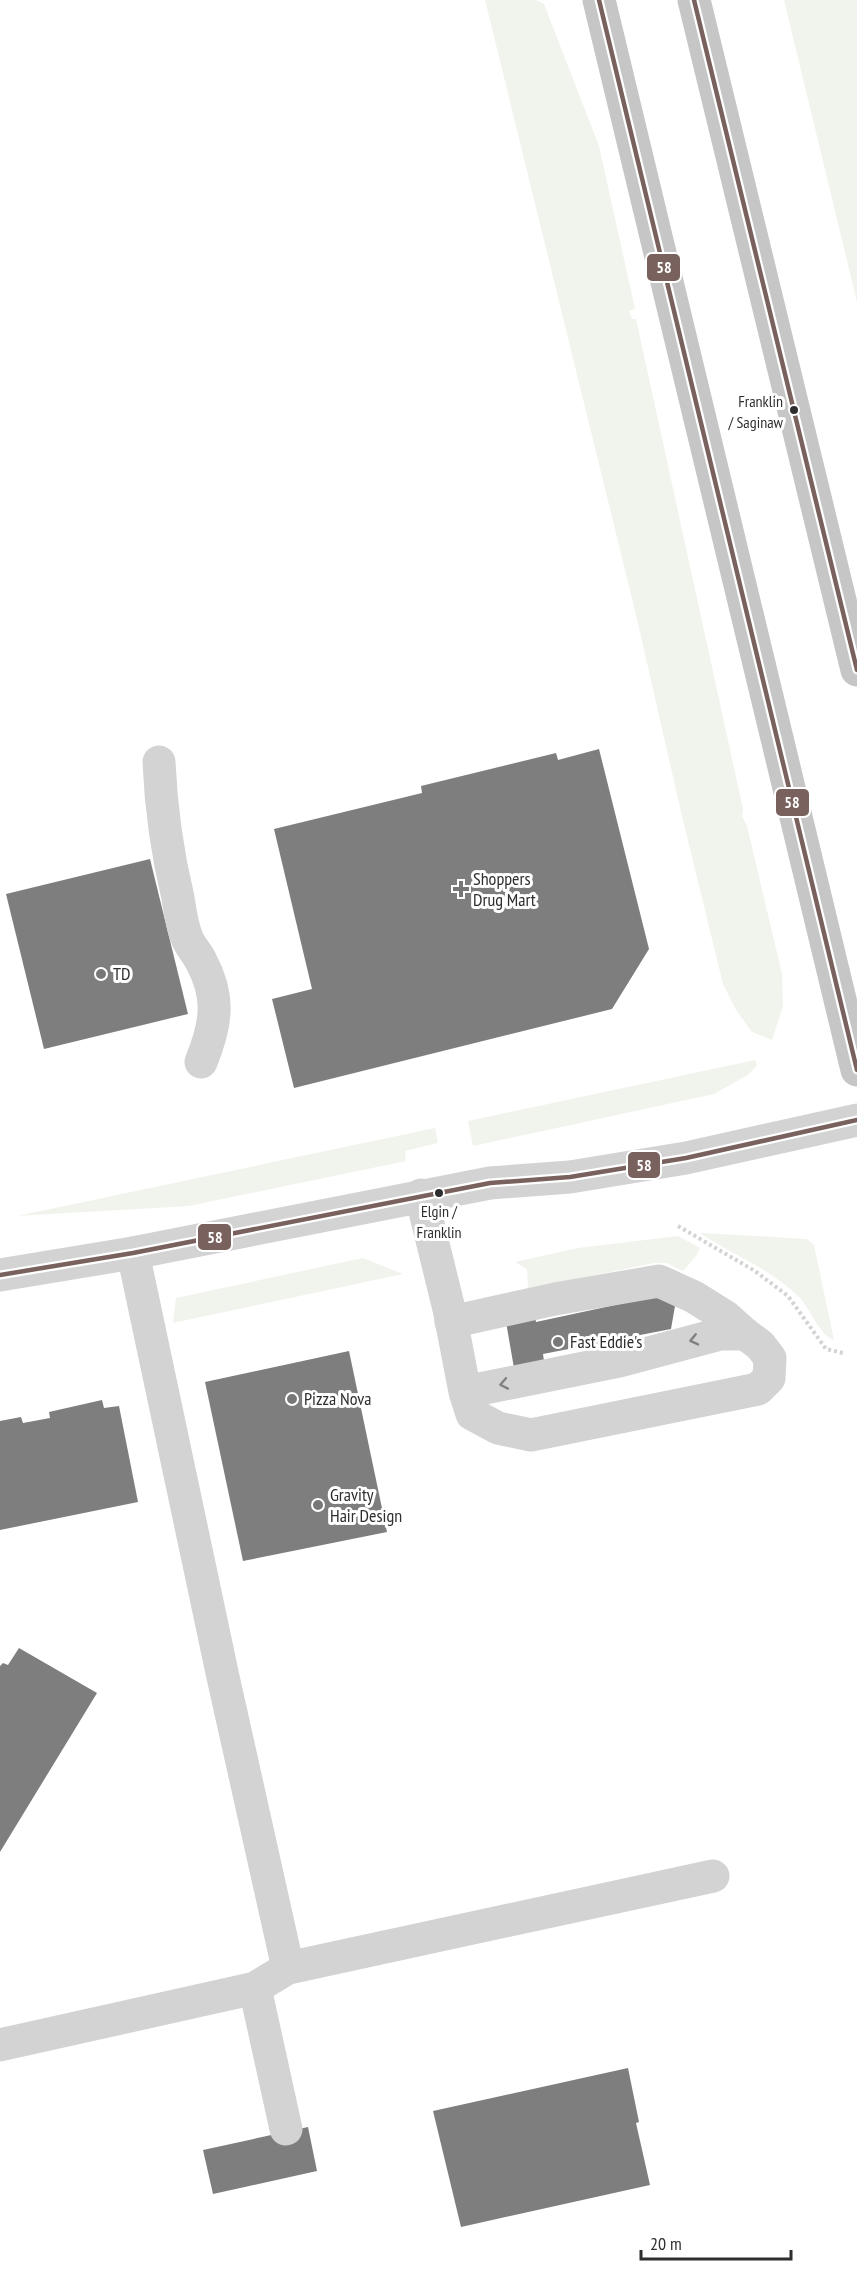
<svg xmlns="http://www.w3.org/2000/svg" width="857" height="2286" viewBox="0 0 857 2286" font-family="'PT Sans Narrow',sans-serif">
<rect width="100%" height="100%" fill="#fff"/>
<g fill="#f1f4ec">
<path d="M485,0h51l8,4 55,142 36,163 -6,2 3,8h4l107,490 -1,7 5,10 35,148 1,32 -11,34 -20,-8 -16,-22 -13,-26 -42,-172 -44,-193z"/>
<path d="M784,0h73v302z"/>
<path d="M755,1060l2,6 -11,10 -32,18 -241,52 -5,-25z"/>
<path d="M435,1128l3,15 -33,8 1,10 -217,45 -172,10z"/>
<path d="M700,1233l107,6 7,6 20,95c-16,-6 -23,-31 -35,-43 -28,-28 -66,-42 -99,-64z"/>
<path d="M678,1236l22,12 -4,8 -13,15 -17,-8h-12l-126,26 -1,-20 -12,-7 63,-14z"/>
<path d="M363,1258l40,16 -230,49 3,-25z"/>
</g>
<g fill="#7e7e7e">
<path d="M599,749l50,200 -37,60 -318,79 -22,-89 40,-10 -38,-160 148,-36 -1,-7 135,-33 2,7z"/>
<path d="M150,859l38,155 -144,35 -38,-155z"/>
<path d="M657,1296l18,10 -4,23 -128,25 1,7 -30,7 -8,-46 29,-5 1,5z"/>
<path d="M349,1351l38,181 -144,29 -38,-179z"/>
<path d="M102,1400l2,8 15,-2 19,96 -138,28v-109l21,-4 2,6 27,-5 -1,-6z"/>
<path d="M19,1648l78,45 -97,159v-186l3,-3 5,2z"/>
<path d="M628,2068l11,54 -3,1 14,62 -189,42 -28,-116z"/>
<path d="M308,2127l9,44 -104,23 -10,-44z"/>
</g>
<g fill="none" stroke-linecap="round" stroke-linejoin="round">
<path stroke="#d3d3d3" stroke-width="4" stroke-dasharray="3 3" stroke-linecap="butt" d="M678,1226l77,45 33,25 38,53 17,4"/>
<g stroke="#d3d3d3" stroke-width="33">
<path d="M159,762c2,47 8,90 19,136 2,13 4,28 9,40 3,8 10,15 14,23 20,37 15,64 0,101"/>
<path d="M421,1195l28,114 16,83 7,22 26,14 33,7 227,-46 11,-11 1,-20 -10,-13 -15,-11h-25l-101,27 -154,31"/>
<path d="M133,1253l90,424 65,291"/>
<path d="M0,1275l133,-22 357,-70 80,-6 116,-19 171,-38"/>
<path d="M451,1322l104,-23 104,-18 35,16 32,20 19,17"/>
<path d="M255,1988l31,141"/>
<path d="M0,2045l255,-57 33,-20 425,-92"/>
</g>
<g stroke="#c6c6c6" stroke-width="33">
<path d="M599,0l258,1070"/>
<path d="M694,0l163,670"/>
</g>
<defs>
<g id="bus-1">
<path d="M599,0l258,1070"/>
<path d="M694,0l163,670"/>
<path d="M0,1275l133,-22 357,-70 80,-6 116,-19 171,-38"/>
</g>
</defs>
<use href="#bus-1" stroke="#fff" stroke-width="9"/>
<use href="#bus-1" stroke="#79625d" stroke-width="4.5"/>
</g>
<defs><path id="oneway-chevron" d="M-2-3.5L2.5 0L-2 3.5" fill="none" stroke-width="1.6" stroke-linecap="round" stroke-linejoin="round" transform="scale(1.5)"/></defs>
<g stroke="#808080">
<use href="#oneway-chevron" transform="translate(694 1340) rotate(167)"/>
<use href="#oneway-chevron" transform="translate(504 1384) rotate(169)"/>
</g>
<g fill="#2e2e2e" stroke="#fff" stroke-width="2">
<circle cx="794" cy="410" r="5"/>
<circle cx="439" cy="1193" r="5"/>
</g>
<g fill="#777" stroke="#fff" stroke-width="2">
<path d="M458 880h6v6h6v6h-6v6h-6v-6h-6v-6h6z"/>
<circle cx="101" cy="974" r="6"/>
<circle cx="558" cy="1342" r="6"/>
<circle cx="292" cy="1399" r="6"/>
<circle cx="318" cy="1505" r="6"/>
</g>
<g text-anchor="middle" stroke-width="6" stroke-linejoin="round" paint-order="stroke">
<g font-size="16" fill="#2e2e2e" stroke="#fff" text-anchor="end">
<text x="783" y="407">Franklin<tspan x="783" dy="21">/ Saginaw</tspan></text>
<text x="439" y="1217" text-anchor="middle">Elgin /<tspan x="439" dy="21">Franklin</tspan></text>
</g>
<g font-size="18" fill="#2e2e2e" stroke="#fff" text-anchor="start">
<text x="473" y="885">Shoppers<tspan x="473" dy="21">Drug Mart</tspan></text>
<text x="113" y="980">TD</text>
<text x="570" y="1348">Fast Eddie's</text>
<text x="304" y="1405">Pizza Nova</text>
<text x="330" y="1501">Gravity<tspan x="330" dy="21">Hair Design</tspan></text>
</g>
</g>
<g stroke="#fff" stroke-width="2">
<rect x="646" y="253" width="35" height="29" rx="6" fill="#79625d"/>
<rect x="775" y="788" width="35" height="29" rx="6" fill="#79625d"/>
<rect x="627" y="1151" width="34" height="28" rx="6" fill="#79625d"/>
<rect x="197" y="1223" width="35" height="28" rx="6" fill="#79625d"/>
</g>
<g font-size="16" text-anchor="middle" font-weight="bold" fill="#fff">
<text x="664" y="273">58</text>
<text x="792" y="808">58</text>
<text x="644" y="1171">58</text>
<text x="215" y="1243">58</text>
</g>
<path d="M641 2250v9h150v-9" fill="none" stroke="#2e2e2e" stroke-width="3"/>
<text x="650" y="2250" font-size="18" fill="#2e2e2e" stroke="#ffffff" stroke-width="4.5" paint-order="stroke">20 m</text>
</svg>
